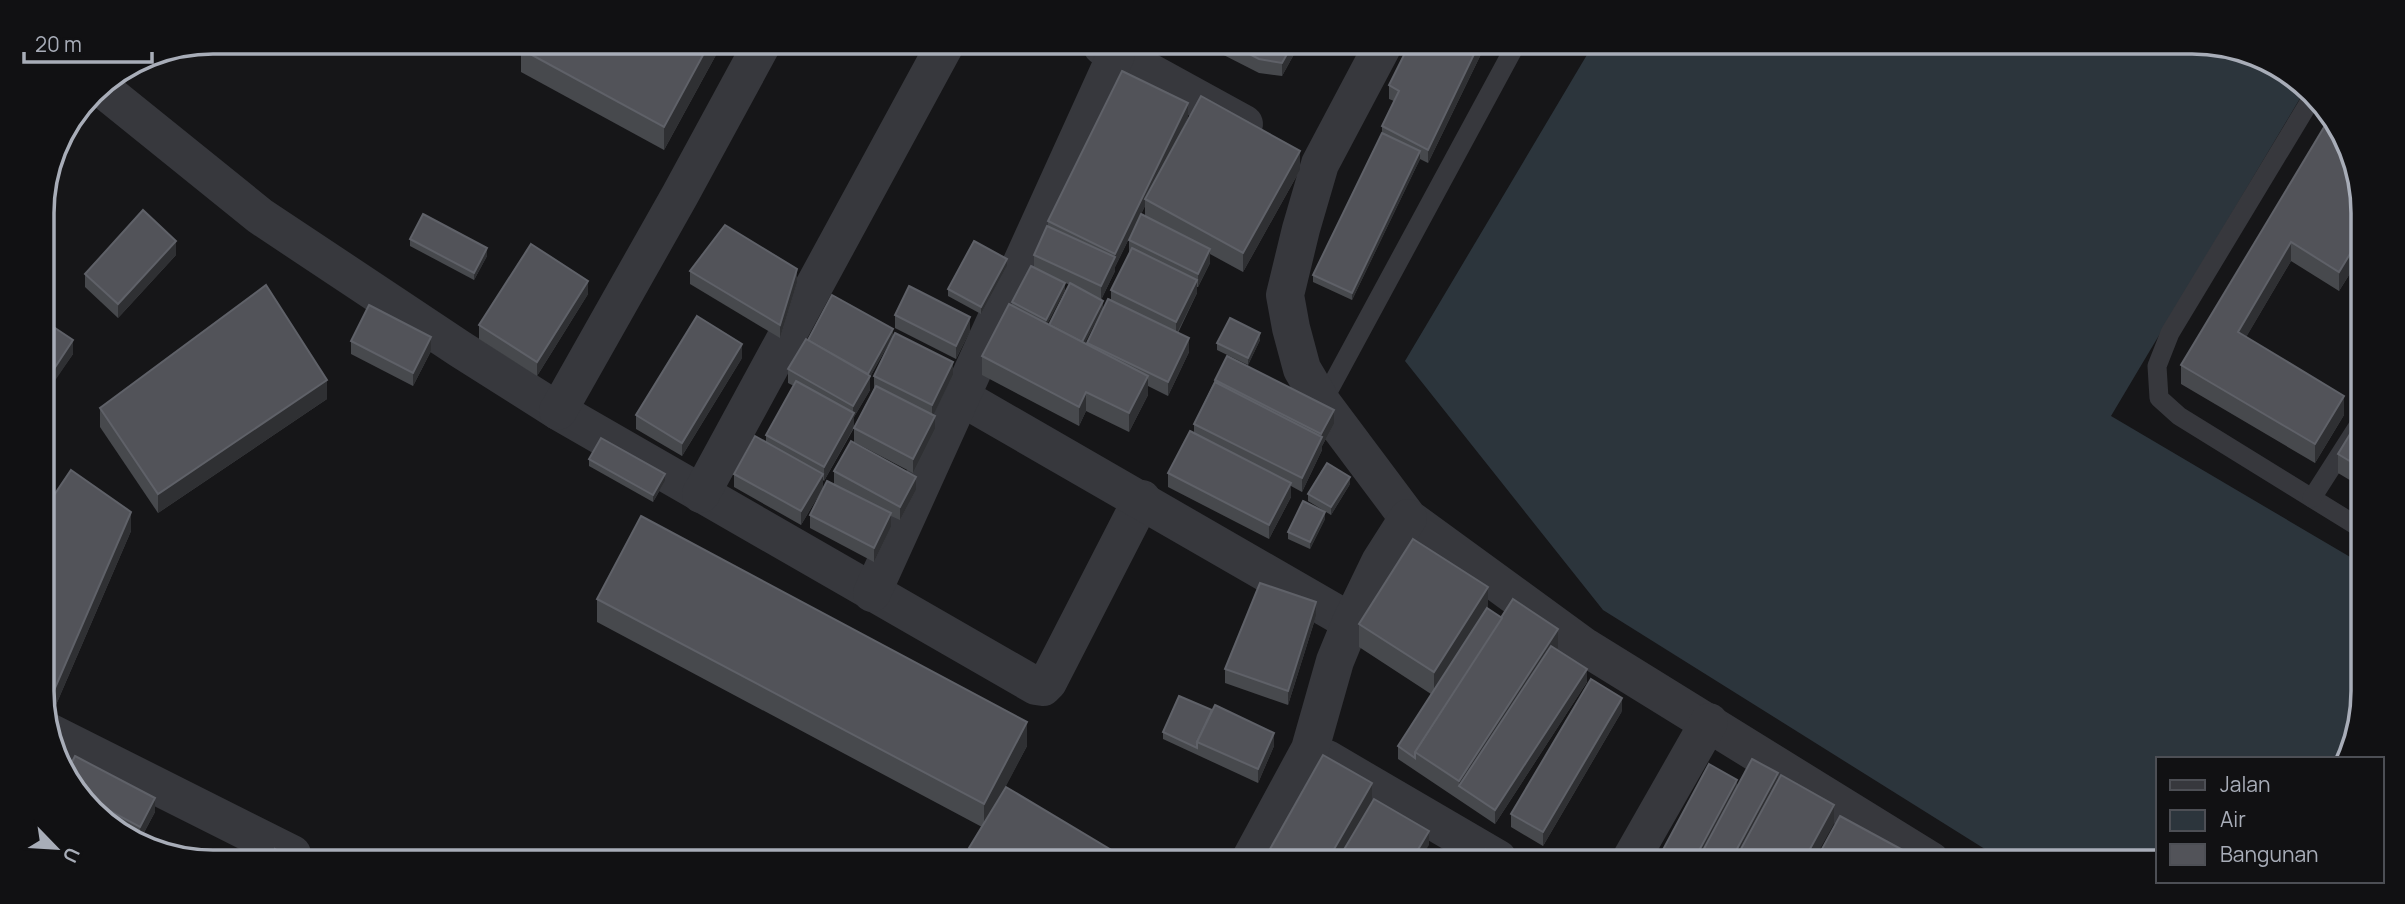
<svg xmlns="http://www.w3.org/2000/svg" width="2405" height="904" viewBox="0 0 2405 904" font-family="Manrope,sans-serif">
<rect width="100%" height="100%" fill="#161618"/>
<path fill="#2c353c" d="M1591,48l655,3 59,39 -194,326 246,145 -3,184 -10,14h-186v102h-154l-401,-251 -198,-249z"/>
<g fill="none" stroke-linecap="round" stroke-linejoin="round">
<g stroke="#37383d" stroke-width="19">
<path d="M2313,96l-143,237 -13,33 2,32 20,18 178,110"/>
<path d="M1322,403l192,-355"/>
<path d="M2312,498l46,-72"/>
</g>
<g stroke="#37383d" stroke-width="38">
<path d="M1102,46l142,78"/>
<path d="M1382,47l-62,117 -19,65 -16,66 6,33 11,41 20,34 86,115 177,129 346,214"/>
<path d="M99,86l161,130 200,133 98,62 478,275 7,1 5,-5 94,-183"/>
<path d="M961,397l390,225"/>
<path d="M558,411l122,-216 82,-151"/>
<path d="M701,494l244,-449"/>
<path d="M872,593l244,-538"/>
<path d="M49,732l243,122"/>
<path d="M1327,759l171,100"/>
<path d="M1251,858l59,-109 25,-88 16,-39 29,-60 28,-44"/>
<path d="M1631,859l78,-137"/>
</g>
</g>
<g fill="#47494d" fill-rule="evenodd">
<path d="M722,44l-58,106 -143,-78v-23z"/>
<path d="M1206,46l92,1 -16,29 -23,-3z"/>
<path d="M1484,48l-56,115 -8,-4 -68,141 -39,-18v-7l69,-142v-7l12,-25 -5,-2v-14z"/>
<path d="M1188,117l-11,23 123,30 -57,102 -33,-18v9l-12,24h-1v6l-19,40 11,19 -21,44 -20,-10v9l-19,37 -43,-21 -7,15 -97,-51v-19l30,-50v-4l22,-35v-12l14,-28v-6zM1145,206v10l-16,24v13l-18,37v11l-24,42v2l-3,-2 19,-35 -2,-8 14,-29v-4zM1061,281l9,4 -21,40 -2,-1 18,-34z"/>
<path d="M2329,119l32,72v65l-22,35 -48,-30 -45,76 98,78 -29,48 -134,-79v-19z"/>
<path d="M410,239l77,17 -13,24 -64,-34z"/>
<path d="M176,255l-58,63 -33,-31v-13z"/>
<path d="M1007,266l-26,48 -33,-18v-7z"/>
<path d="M690,271l107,12 -17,55 -90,-54z"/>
<path d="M588,294l-51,82 -58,-37v-14z"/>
<path d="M895,315l75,16 -14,28 -61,-31z"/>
<path d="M43,320l30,34 -26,37v8l-4,5z"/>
<path d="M893,336l-23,41v13l-16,27v10l20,-38v-13l79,-1 -20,40 2,14 -22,44 -59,-31v-14l-30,53 -1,-1v8l-22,37 -67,-38v-13l32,-32v-7l28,-49 -6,-3v-14l20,-29z"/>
<path d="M1260,340l-12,25 -31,-15v-7z"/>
<path d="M351,341l80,10 -18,35 -62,-32z"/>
<path d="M742,358l-60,98 -46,-27v-14z"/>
<path d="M1215,380l119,44 -12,22v4l-20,42 -11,-6v11l-22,42 -101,-52v-14l26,-40v-9z"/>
<path d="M327,399l-169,114 -58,-86v-19z"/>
<path d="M2358,421v64l-20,-12v-19z"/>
<path d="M589,459l76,22 -12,21 -64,-36z"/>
<path d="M834,471l82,19 -16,30 -9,-4v11l-17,35 -64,-34v-13l24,-31z"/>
<path d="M1350,484l-19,31 -23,-14v-7z"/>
<path d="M44,510l87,21 -82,190 -4,-3z"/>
<path d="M1325,519l-15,30 -22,-10v-7z"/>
<path d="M597,599l430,147 -23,43 119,68 -154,-1v-8l13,-21 -385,-205z"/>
<path d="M1488,609l14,9 56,30 -1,1 30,33 -92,142 -97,-65v-13l33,-52 -72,-47v-23z"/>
<path d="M1316,616l-28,89 -63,-22v-14z"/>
<path d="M1622,711l-79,135 -32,-19v-13z"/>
<path d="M1163,732l111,14 -16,37 -95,-44z"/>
<path d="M68,770l87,42 -15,28 -55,-36z"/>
</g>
<g fill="#2f3033">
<path d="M709,44h13l-58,106v-23z"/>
<path d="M1291,47h7l-16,29v-13z"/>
<path d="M1477,48h7l-56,115v-13z"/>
<path d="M1188,103v14l-41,84 -2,-2v7l-30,61v4l-14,29v-14l14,-29v-3z"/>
<path d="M1300,151v19l-57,102v-19z"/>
<path d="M1420,151v8l-68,141v-7z"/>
<path d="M50,234v14l-7,9v-13z"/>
<path d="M2361,236v20l-22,35v-19z"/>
<path d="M176,241v14l-58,63v-14z"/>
<path d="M2291,242v19l-53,90v-19z"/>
<path d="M487,248v8l-13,24v-7z"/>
<path d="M1210,249v14l-12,24v-13z"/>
<path d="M1007,259v7l-26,48v-7z"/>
<path d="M797,269v14l-17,55v-13z"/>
<path d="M1197,280v13l-21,42v-13z"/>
<path d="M588,281v13l-51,82v-14z"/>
<path d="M1065,283v7l-19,37v-7z"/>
<path d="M1103,301v7l-22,43v-7z"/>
<path d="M970,317v14l-14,28v-13z"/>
<path d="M893,329v7l-23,41v13l-16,27v10l-30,54v-14l29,-51v-10l15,-32z"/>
<path d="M1260,333v7l-12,25v-7z"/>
<path d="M431,337v14l-18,35v-13z"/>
<path d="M1189,338v14l-21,44v-14z"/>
<path d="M73,340v14l-25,37v-13z"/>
<path d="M742,344v14l-60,98v-13z"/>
<path d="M953,362v13l-21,43v-13z"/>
<path d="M1148,376v19l-19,37v-19z"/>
<path d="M327,380v19l-169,114v-19z"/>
<path d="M47,385v14l-4,5v-13z"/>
<path d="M1086,392v19l-7,15v-19z"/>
<path d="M2344,396v19l-29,48v-19z"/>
<path d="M1334,410v14l-12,22v4l-20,42v-14l19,-39v-5z"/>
<path d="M935,416v13l-22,44v-14z"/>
<path d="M665,474v7l-12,21v-7z"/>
<path d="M823,474v14l-22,37v-14z"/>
<path d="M916,477v13l-16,30v-13z"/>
<path d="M1350,477v7l-19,31v-8z"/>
<path d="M1291,483v14l-22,42v-14z"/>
<path d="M131,512v19l-82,190v-19z"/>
<path d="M1325,512v7l-15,30v-7z"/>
<path d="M891,513v14l-17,35v-14z"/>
<path d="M1488,587v24l-54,85v-24z"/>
<path d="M1316,602v14l-28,89v-14z"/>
<path d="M1558,629v19l-93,142 -6,-4v-5z"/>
<path d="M1587,669v13l-92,142v-14z"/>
<path d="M1622,698v13l-79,135v-14z"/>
<path d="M1027,722v24l-43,82v-24z"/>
<path d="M1274,733v13l-16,37v-14z"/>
<path d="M1778,773v13l-39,74h-8z"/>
<path d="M1737,780v13l-38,67h-5z"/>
<path d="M1372,783v19l-32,56h-11z"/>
<path d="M155,798v14l-15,28v-13z"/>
<path d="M1834,805v19l-20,36h-10z"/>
<path d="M1429,831v14l-8,13h-8z"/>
</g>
<g fill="#525359" stroke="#5f6168" stroke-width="2">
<path d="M524,43l185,1 -45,83 -143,-78z"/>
<path d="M1234,46l57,1 -9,16 -23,-4z"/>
<path d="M1408,47l69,1 -49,102 -46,-24 17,-35 -10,-6z"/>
<path d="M1122,71l66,32 -73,151 -67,-33z"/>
<path d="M1201,96l99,55 -57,102 -98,-54z"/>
<path d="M2329,119l32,72v45l-22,36 -48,-30 -53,90 106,64 -29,48 -134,-79z"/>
<path d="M1382,133l38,18 -68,142 -39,-18z"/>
<path d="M143,210l33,31 -58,63 -33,-30z"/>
<path d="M423,214l64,34 -13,25 -64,-34z"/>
<path d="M1141,214l69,35 -12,25 -69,-34z"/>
<path d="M725,225l72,44 -17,56 -90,-54z"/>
<path d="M1047,226l68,31 -14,29 -67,-31z"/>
<path d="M43,229l7,5 -7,10z"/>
<path d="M974,241l33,18 -26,48 -33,-18z"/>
<path d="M531,244l57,37 -51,81 -58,-37z"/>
<path d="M1132,248l65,32 -21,42 -65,-32z"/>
<path d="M1031,266l34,17 -19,37 -34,-18z"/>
<path d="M1070,283l33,18 -21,41 -33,-17z"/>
<path d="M266,285l61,95 -169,114 -58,-86z"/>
<path d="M909,286l61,31 -14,29 -61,-31z"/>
<path d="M832,295l61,34 -25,45 -60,-34z"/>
<path d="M1108,299l81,39 -21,44 -81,-39z"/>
<path d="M1009,304l139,72 -19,37 -43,-21 -7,15 -97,-51z"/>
<path d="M369,305l62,32 -18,36 -62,-32z"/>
<path d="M697,316l45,28 -60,99 -46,-28z"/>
<path d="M1230,318l30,15 -12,25 -31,-15z"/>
<path d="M43,320l30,20 -25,38 -5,-3z"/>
<path d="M895,333l58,29 -21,43 -58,-29z"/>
<path d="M806,339l64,37 -17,30 -65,-37z"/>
<path d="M1227,356l107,54 -13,24 -106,-54z"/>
<path d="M796,381l58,32 -30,54 -58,-32z"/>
<path d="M43,382l4,3 -4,6z"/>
<path d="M1215,382l107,55 -20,41 -108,-54z"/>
<path d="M876,386l59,30 -22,43 -59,-31z"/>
<path d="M2358,421v45l-20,-12z"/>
<path d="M1190,431l101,52 -22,42 -101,-52z"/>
<path d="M755,436l68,38 -22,37 -67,-37z"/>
<path d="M601,438l64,36 -12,21 -64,-36z"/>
<path d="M851,441l65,36 -16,30 -66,-36z"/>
<path d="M1327,463l23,14 -19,30 -23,-13z"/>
<path d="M71,470l60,42 -82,190 -4,-3 -1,-189z"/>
<path d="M827,481l64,32 -17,35 -64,-33z"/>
<path d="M1303,501l22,11 -15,30 -22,-10z"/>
<path d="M641,516l386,206 -43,82 -387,-205z"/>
<path d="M1413,539l75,48 -54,85 -75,-48z"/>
<path d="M1260,583l56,19 -28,89 -63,-22z"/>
<path d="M1513,599l45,30 -99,152 -44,-29z"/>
<path d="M1487,608l15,10 -87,134v6l-17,-12z"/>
<path d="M1551,646l36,23 -92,141 -36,-24z"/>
<path d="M1591,679l31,19 -79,134 -32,-18z"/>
<path d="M1179,696l33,14 -15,32v6l-34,-16z"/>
<path d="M1215,705l59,28 -16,36 -61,-27z"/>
<path d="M1323,755l49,28 -43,75h-64z"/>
<path d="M75,756l80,42 -15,29 -60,-32 -12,-25z"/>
<path d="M1752,759l26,14 -47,87h-29l-3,-2z"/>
<path d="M1709,764l28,16 -43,80 -36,-1z"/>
<path d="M1781,775l53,30 -30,55h-69z"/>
<path d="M1006,787l117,70h-140l-14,-9z"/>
<path d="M1374,799l55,32 -16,27h-74z"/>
<path d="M1840,816l81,44h-105z"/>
<path d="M275,849l9,5h-11z"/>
<path d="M1486,850l14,9h-19z"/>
</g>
<path d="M0 0H2405V904H0ZM213 54H2192A159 159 0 0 1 2351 213V691A159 159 0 0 1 2192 850H213A159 159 0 0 1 54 691V213A159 159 0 0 1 213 54Z" fill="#111113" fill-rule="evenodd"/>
<path fill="none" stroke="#a8adb8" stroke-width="3.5" d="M213 54H2192A159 159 0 0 1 2351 213V691A159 159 0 0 1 2192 850H213A159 159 0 0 1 54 691V213A159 159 0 0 1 213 54Z"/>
<rect x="2156" y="757" width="228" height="126" fill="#111113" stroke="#4d4f55" stroke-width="2"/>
<rect x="2170" y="780" width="35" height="10" fill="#37383d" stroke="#4d4f55" stroke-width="2"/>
<text x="2220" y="792" font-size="21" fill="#a8adb8">Jalan</text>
<rect x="2170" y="810" width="35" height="21" fill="#2c353c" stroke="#4d4f55" stroke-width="2"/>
<text x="2220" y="827" font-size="21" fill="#a8adb8">Air</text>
<rect x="2170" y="844" width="35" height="21" fill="#525359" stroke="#4d4f55" stroke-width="2"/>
<text x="2220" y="862" font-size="21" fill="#a8adb8">Bangunan</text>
<g transform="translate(56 848) rotate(115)" stroke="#111113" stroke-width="5" paint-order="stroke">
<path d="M0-5L12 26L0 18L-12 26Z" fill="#a8adb8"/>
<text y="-10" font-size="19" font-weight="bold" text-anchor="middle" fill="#a8adb8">U</text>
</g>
<path d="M24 52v10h128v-10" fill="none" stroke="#a8adb8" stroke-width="3.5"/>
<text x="35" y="52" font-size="21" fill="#a8adb8" stroke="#111113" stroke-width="5" paint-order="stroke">20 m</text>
</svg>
